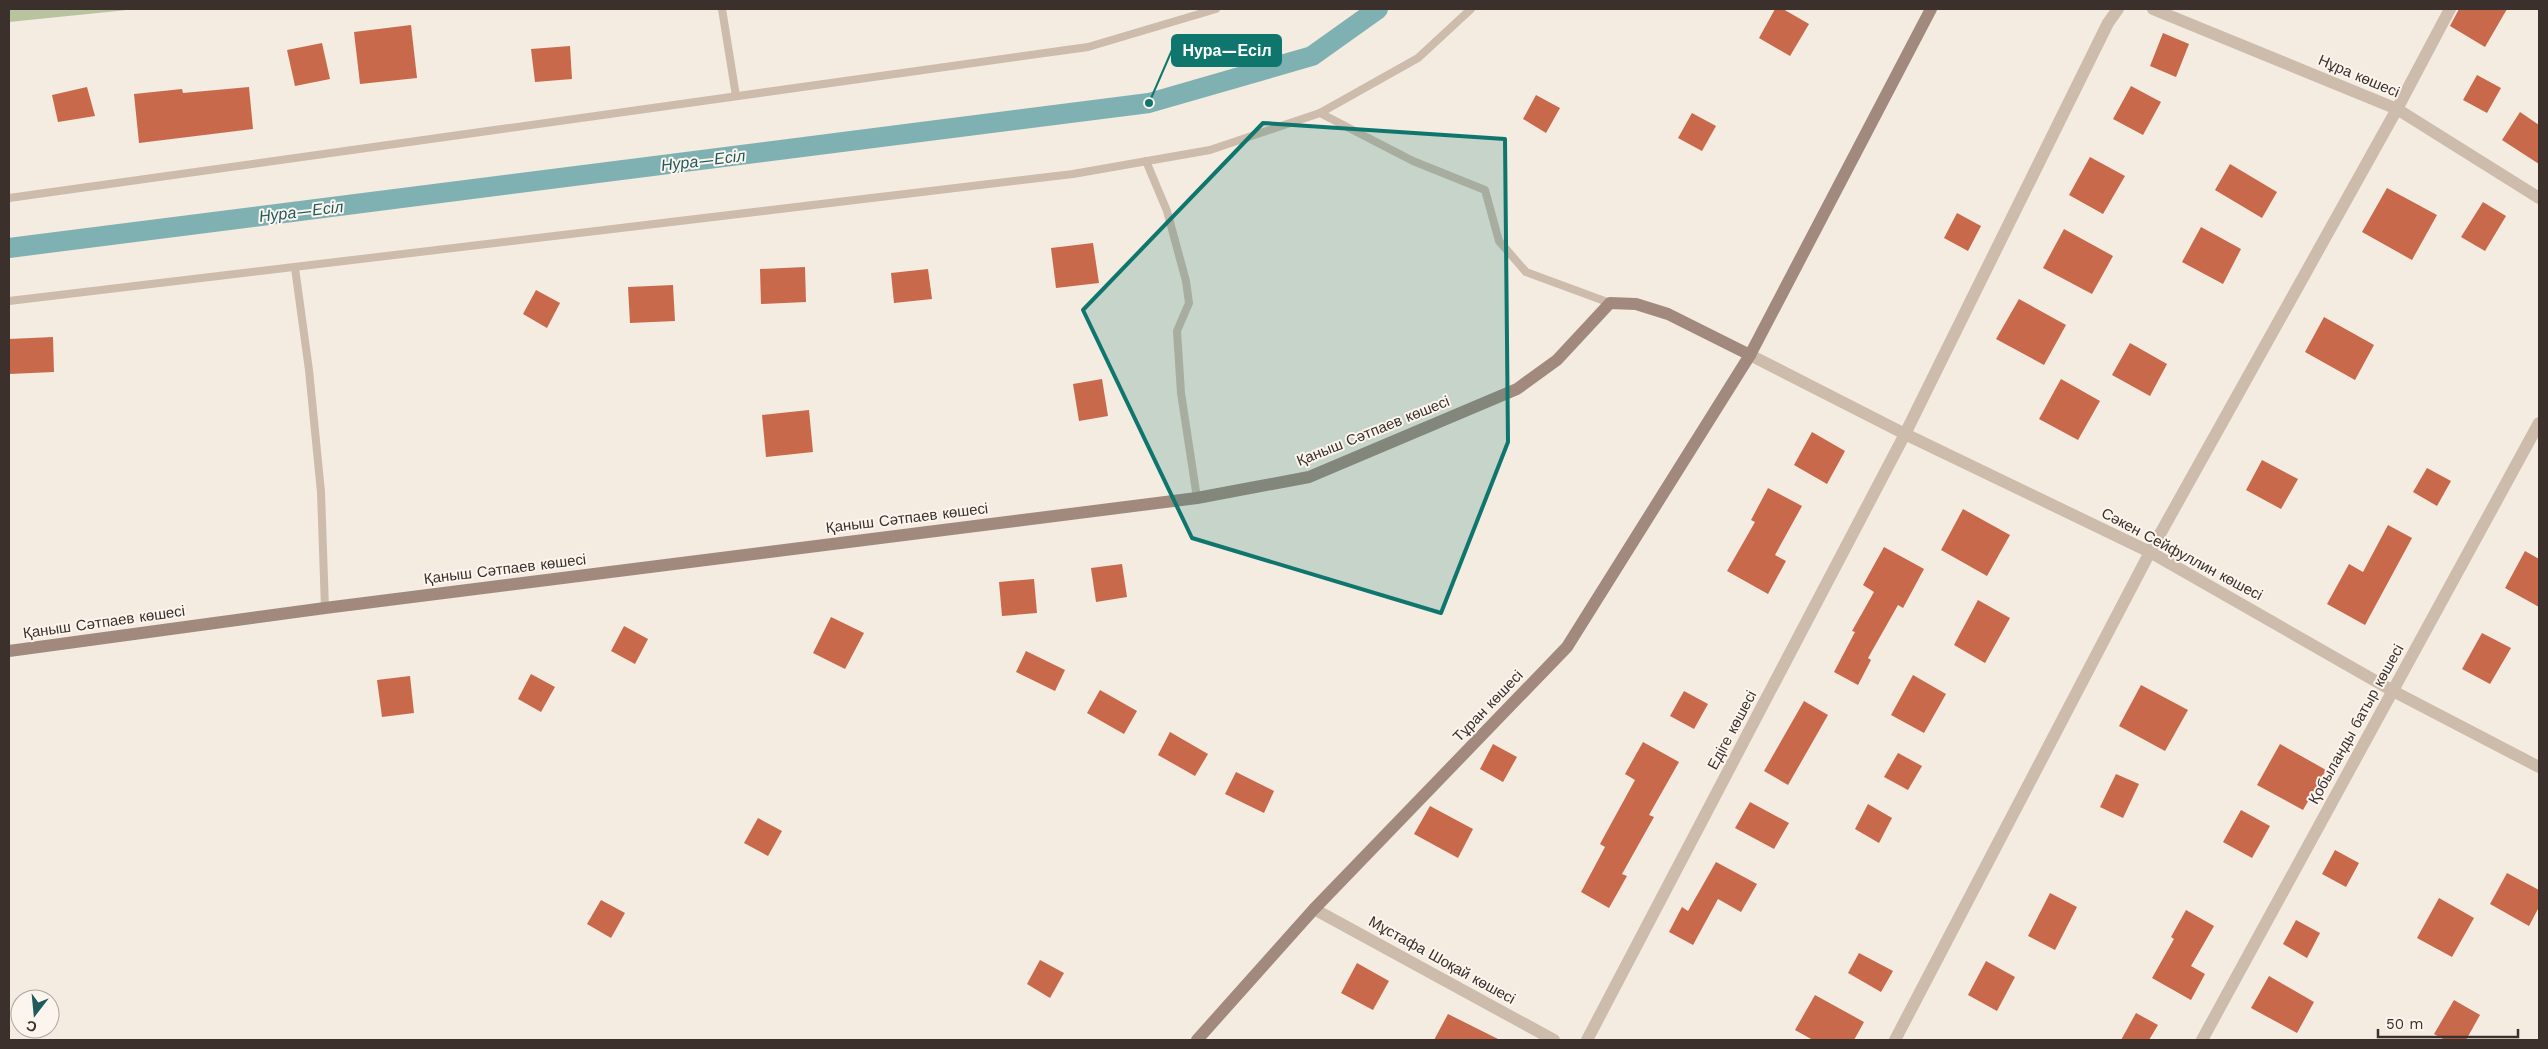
<svg xmlns="http://www.w3.org/2000/svg" width="2548" height="1049" viewBox="0 0 2548 1049" font-family="'Work Sans',sans-serif">
<rect width="100%" height="100%" fill="#f4ebe1"/>
<path fill="#b8c4a0" d="M9,9h128l-128,13z"/>
<g fill="none" stroke-linecap="round" stroke-linejoin="round">
<path stroke="#7fb0b2" stroke-width="20" d="M9,248l1140,-145 163,-47 66,-47"/>
</g>
<g fill="#c8694b">
<path d="M1775,9h8l26,15 -19,32 -31,-18z"/>
<path d="M2459,9h48l-22,38 -35,-21z"/>
<path d="M411,25l6,53 -57,6 -6,-52z"/>
<path d="M2163,33l26,11 -13,33 -26,-11z"/>
<path d="M322,43l8,36 -35,7 -8,-36z"/>
<path d="M570,46l2,33 -37,3 -4,-33z"/>
<path d="M2477,75l24,13 -14,25 -24,-13z"/>
<path d="M2131,86l30,16 -18,33 -30,-16z"/>
<path d="M87,87l8,29 -37,6 -6,-27z"/>
<path d="M249,87l4,42 -114,14 -5,-49 48,-5 1,4z"/>
<path d="M1536,95l24,13 -14,25 -23,-14z"/>
<path d="M2520,112l19,13v39l-37,-24z"/>
<path d="M1692,113l24,13 -14,25 -24,-13z"/>
<path d="M2090,157l35,19 -22,38 -34,-19z"/>
<path d="M2230,164l47,28 -15,26 -47,-28z"/>
<path d="M2387,188l50,27 -25,45 -50,-28z"/>
<path d="M2483,202l23,14 -21,35 -24,-14z"/>
<path d="M1957,213l24,13 -13,25 -24,-13z"/>
<path d="M2201,227l40,22 -18,35 -41,-22z"/>
<path d="M2064,229l49,27 -21,38 -49,-26z"/>
<path d="M1093,243l6,40 -43,5 -5,-40z"/>
<path d="M805,267l1,35 -45,2 -1,-35z"/>
<path d="M928,269l4,30 -38,4 -3,-30z"/>
<path d="M673,285l2,36 -45,2 -2,-36z"/>
<path d="M536,290l24,13 -13,25 -24,-14z"/>
<path d="M2019,299l47,26 -22,40 -48,-26z"/>
<path d="M2324,317l50,28 -19,35 -50,-28z"/>
<path d="M53,337l1,35 -45,2v-35z"/>
<path d="M2130,343l37,21 -17,32 -38,-21z"/>
<path d="M1102,379l6,37 -29,5 -6,-37z"/>
<path d="M2061,379l39,22 -22,39 -39,-21z"/>
<path d="M809,410l4,42 -47,5 -4,-42z"/>
<path d="M1812,432l33,19 -18,33 -33,-19z"/>
<path d="M2262,460l36,19 -17,30 -35,-19z"/>
<path d="M2427,468l24,13 -14,25 -24,-14z"/>
<path d="M1768,488l34,18 -27,49 11,6 -18,33 -41,-23 28,-49 -4,-2z"/>
<path d="M1963,509l47,26 -23,41 -46,-26z"/>
<path d="M2388,525l24,13 -47,87 -38,-21 22,-40 14,8z"/>
<path d="M1884,547l40,22 -21,39 -5,-3 -30,53 3,2 -13,25 -24,-13 21,-40 -3,-1 22,-39 -11,-7z"/>
<path d="M2525,551l14,8v48l-34,-19z"/>
<path d="M1122,564l5,33 -31,5 -5,-34z"/>
<path d="M1034,579l3,34 -35,3 -3,-34z"/>
<path d="M1978,600l32,18 -25,45 -31,-18z"/>
<path d="M831,617l33,16 -19,36 -32,-16z"/>
<path d="M624,626l24,13 -13,25 -24,-13z"/>
<path d="M2482,633l29,15 -21,36 -28,-15z"/>
<path d="M1026,651l39,19 -10,21 -39,-19z"/>
<path d="M531,674l24,13 -14,25 -23,-13z"/>
<path d="M1913,675l33,19 -22,39 -33,-18z"/>
<path d="M410,676l4,37 -32,4 -5,-37z"/>
<path d="M2141,685l47,25 -23,41 -46,-25z"/>
<path d="M1100,690l37,21 -13,23 -37,-21z"/>
<path d="M1684,691l24,13 -14,25 -24,-13z"/>
<path d="M1804,701l24,14 -40,70 -24,-14z"/>
<path d="M1170,732l38,22 -13,22 -37,-21z"/>
<path d="M1643,742l36,20 -30,53 5,2 -32,57 5,2 -18,32 -28,-16 24,-45 -5,-3 35,-64 -10,-6z"/>
<path d="M1493,744l24,13 -14,25 -23,-13z"/>
<path d="M2280,744l46,26 -23,40 -46,-25z"/>
<path d="M1898,753l24,13 -14,24 -24,-13z"/>
<path d="M1236,772l38,19 -10,22 -39,-19z"/>
<path d="M2116,774l23,10 -16,34 -23,-11z"/>
<path d="M1750,802l39,21 -15,26 -39,-21z"/>
<path d="M1868,804l24,14 -13,25 -24,-14z"/>
<path d="M1430,806l43,23 -15,29 -44,-24z"/>
<path d="M2241,810l29,16 -18,32 -29,-16z"/>
<path d="M758,818l24,13 -14,25 -24,-13z"/>
<path d="M2335,850l24,13 -13,24 -24,-13z"/>
<path d="M1716,862l41,22 -16,28 -23,-13 -25,46 -24,-13 13,-25 6,4z"/>
<path d="M2507,873l32,17v17l-10,19 -39,-22z"/>
<path d="M2050,893l27,14 -22,43 -27,-14z"/>
<path d="M2439,898l35,20 -22,39 -35,-19z"/>
<path d="M601,900l24,13 -14,25 -24,-14z"/>
<path d="M2186,910l28,16 -23,40 14,8 -14,26 -39,-22 22,-39 -3,-2z"/>
<path d="M2296,920l24,13 -13,25 -24,-14z"/>
<path d="M1859,953l34,18 -12,21 -33,-19z"/>
<path d="M1040,960l24,13 -14,25 -23,-14z"/>
<path d="M1986,961l29,16 -18,34 -29,-16z"/>
<path d="M1357,963l32,18 -16,29 -32,-17z"/>
<path d="M2269,976l45,26 -17,31 -46,-25z"/>
<path d="M1815,995l49,27 -10,18h-41l-18,-10z"/>
<path d="M2454,1000l26,15 -14,25h-21l-11,-6z"/>
<path d="M2136,1013l22,12 -9,15h-28z"/>
<path d="M1448,1014l52,26h-66z"/>
</g>
<g fill="none" stroke-linecap="round" stroke-linejoin="round">
<g stroke="#cdbbac" stroke-width="8">
<path d="M722,9l14,87"/>
<path d="M1320,113l93,48 72,29 14,51 27,31 84,31"/>
<path d="M1146,161l21,50 19,70 3,22 -12,28 4,62 16,105"/>
<path d="M9,198l1079,-151 128,-38"/>
<path d="M295,268l14,102 12,122 4,116"/>
<path d="M9,301l1064,-127 137,-24 110,-37 98,-55 53,-49"/>
</g>
<g stroke="#cdbbac" stroke-width="12">
<path d="M2153,9l244,100 142,89"/>
<path d="M1750,355l155,79 245,118 243,139 146,76"/>
<path d="M1314,909l240,131"/>
<path d="M1587,1040l318,-606 203,-411 10,-14"/>
<path d="M1895,1040l255,-488 247,-443 53,-100"/>
<path d="M2202,1040l337,-617"/>
</g>
<g stroke="#a18a7d" stroke-width="12">
<path d="M9,651l316,-43 872,-110 112,-21 208,-88 40,-29 53,-57 26,1 32,10 82,41"/>
<path d="M1197,1040l117,-131 253,-262 183,-292 181,-346"/>
</g>
</g>
<path fill="#0f766e" fill-opacity="0.2" stroke="#0f766e" stroke-width="4" stroke-linejoin="round" d="M1263,123l242,16 3,303 -67,171 -249,-75 -109,-228z"/>
<g text-anchor="middle" stroke-width="4" stroke-linejoin="round" paint-order="stroke">
<g font-size="15" fill="#3b302b" stroke="#fbf5ee">
<text transform="translate(2359 76) rotate(23)" y="5">Нұра көшесі</text>
<text transform="translate(1373 431) rotate(-22)" y="5">Қаныш Сәтпаев көшесі</text>
<text transform="translate(907 518) rotate(-7)" y="5">Қаныш Сәтпаев көшесі</text>
<text transform="translate(2182 554) rotate(28)" y="5">Сәкен Сейфуллин көшесі</text>
<text transform="translate(505 569) rotate(-7)" y="5">Қаныш Сәтпаев көшесі</text>
<text transform="translate(104 622) rotate(-8)" y="5">Қаныш Сәтпаев көшесі</text>
<text transform="translate(1488 706) rotate(-46)" y="5">Тұран көшесі</text>
<text transform="translate(2356 724) rotate(-61)" y="5">Қобыланды батыр көшесі</text>
<text transform="translate(1732 730) rotate(-62)" y="5">Едіге көшесі</text>
<text transform="translate(1442 960) rotate(29)" y="5">Мұстафа Шоқай көшесі</text>
</g>
<g font-size="16" font-style="italic" fill="#1f5a5e" stroke="#fbf5ee">
<text transform="translate(703 160) rotate(-7)" y="6">Нура—Есіл</text>
<text transform="translate(301 211) rotate(-7)" y="6">Нура—Есіл</text>
</g>
</g>
<path fill="none" stroke="#0f766e" stroke-width="2" d="M1149 103L1172 50"/>
<circle fill="#0f766e" stroke="#fbf5ee" stroke-width="2" cx="1149" cy="103" r="5"/>
<rect fill="#0f766e" stroke="#0f766e" stroke-width="2" x="1172" y="35" width="109" height="31" rx="5"/>
<g font-size="16" text-anchor="middle" font-weight="bold" fill="#fff">
<text x="1227" y="56">Нура—Есіл</text>
</g>
<rect width="2548" height="1049" fill="none" stroke="#3b302b" stroke-width="20"/>
<g transform="translate(35 1014) rotate(196)"><circle r="24" fill="#fbf5ee" stroke="#aea6a0"/>
<path d="M0-4L9 19L0 12L-9 19Z" fill="#1f5a5e"/>
<text y="-8" font-size="14" font-weight="bold" text-anchor="middle" fill="#3b302b">С</text>
</g>
<path d="M2378 1029v8h140v-8" fill="none" stroke="#3b302b" stroke-width="2.5"/>
<text x="2386" y="1029" font-size="15" fill="#3b302b" stroke="#fbf5ee" stroke-width="4" paint-order="stroke">50 m</text>
</svg>
